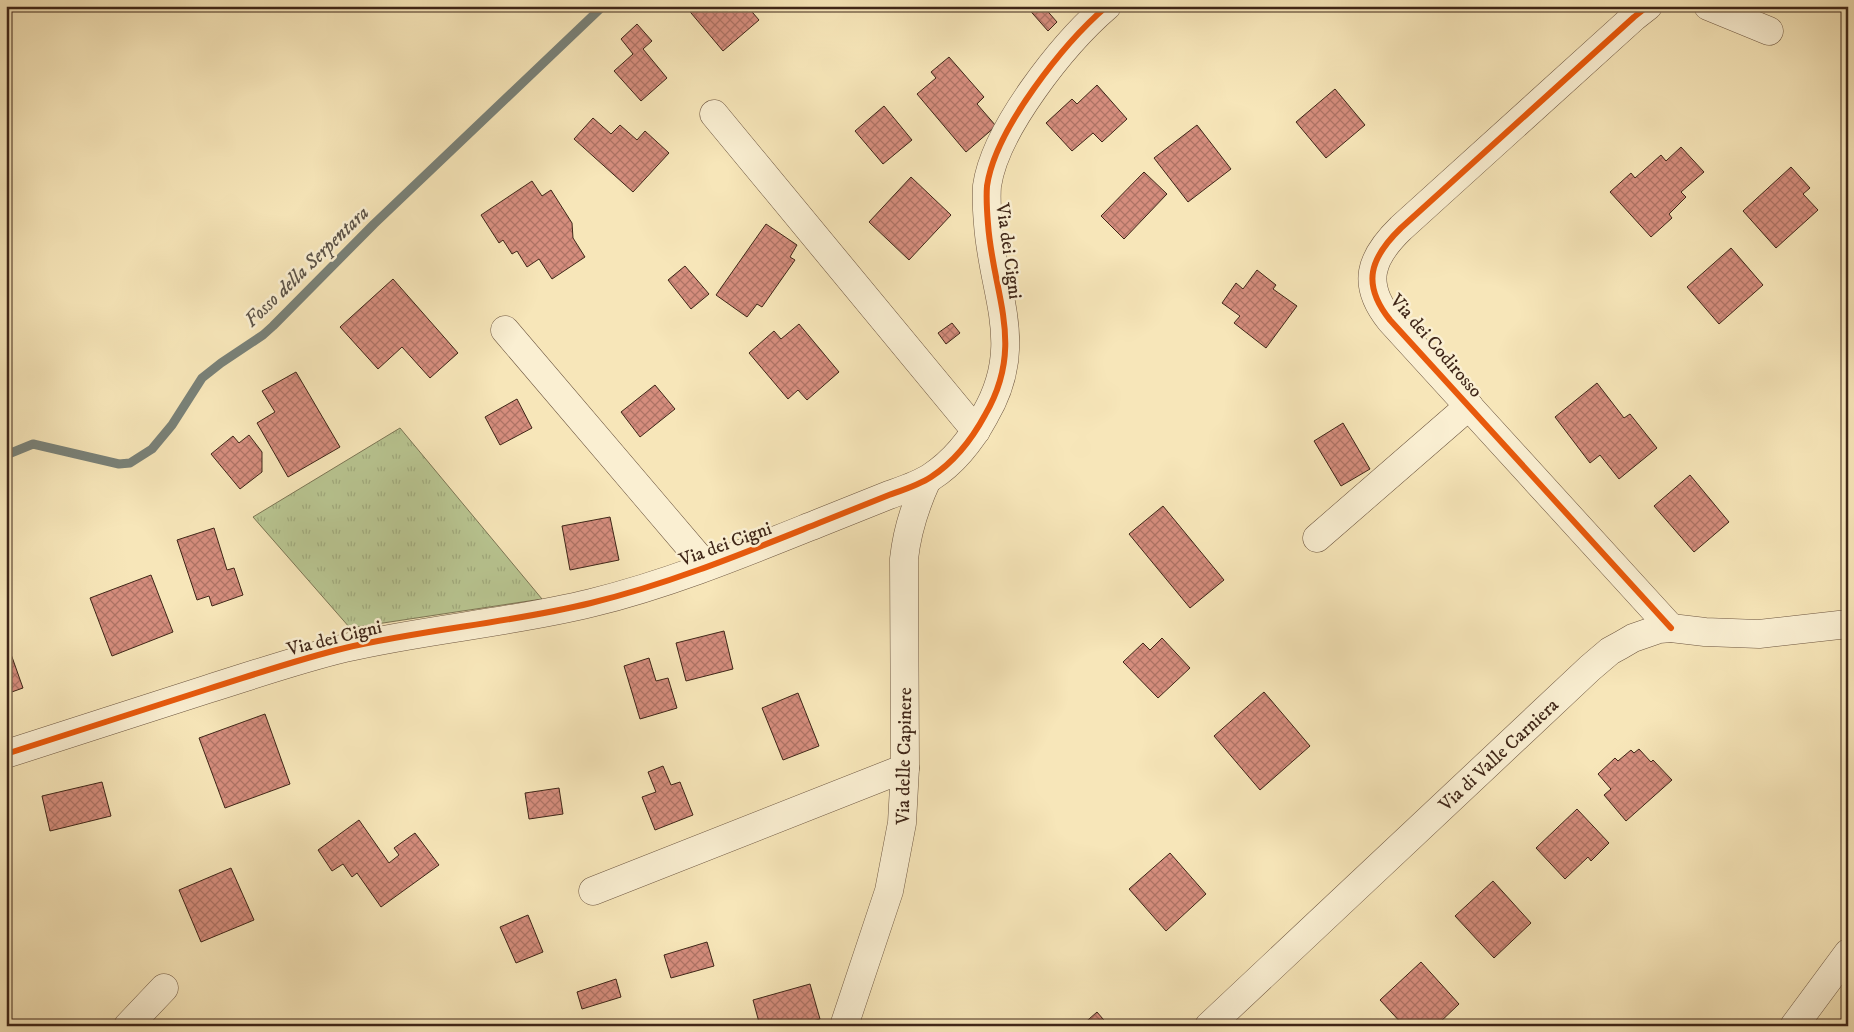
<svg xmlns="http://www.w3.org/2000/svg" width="1854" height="1032" viewBox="0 0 1854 1032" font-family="'IM FELL DW Pica',serif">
<defs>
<pattern id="grass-tufts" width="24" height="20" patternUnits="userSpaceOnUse" patternTransform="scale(1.25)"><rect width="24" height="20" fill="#b9c692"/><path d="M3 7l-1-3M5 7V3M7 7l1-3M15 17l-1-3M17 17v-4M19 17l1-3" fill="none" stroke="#a0aa7d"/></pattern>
<pattern id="building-cross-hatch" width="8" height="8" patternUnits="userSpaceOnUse" patternTransform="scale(1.25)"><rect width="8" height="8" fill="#d58d7d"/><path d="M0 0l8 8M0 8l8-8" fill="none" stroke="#ae7365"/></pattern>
</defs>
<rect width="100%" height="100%" fill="#f7e6b9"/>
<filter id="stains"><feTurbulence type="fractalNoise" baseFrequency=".004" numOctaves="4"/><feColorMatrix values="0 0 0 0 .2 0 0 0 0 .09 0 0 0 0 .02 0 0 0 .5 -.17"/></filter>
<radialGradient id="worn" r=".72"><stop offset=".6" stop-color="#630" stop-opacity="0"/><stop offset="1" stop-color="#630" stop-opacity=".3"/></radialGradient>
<path fill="url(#grass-tufts)" stroke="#7c7655" d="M400,428l142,171 -192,29 -97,-111z"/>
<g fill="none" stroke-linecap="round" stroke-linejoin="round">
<path stroke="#798178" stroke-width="9" d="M6,455l27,-11 86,20 11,-1 22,-14 20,-24 30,-47 19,-15 42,-28 10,-9 101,-102 229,-218"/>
</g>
<g fill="url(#building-cross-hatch)" stroke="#3f2618">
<path d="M687,6h60l12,14 -36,31 -37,-44z"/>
<path d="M1026,6h17l14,16 -9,9z"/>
<path d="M637,24l15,17 -9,8 24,29 -26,23 -27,-30 19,-17 -12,-15z"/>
<path d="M949,57l35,40 -7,7 19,22 -30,26 -49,-58 19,-16 -5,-6z"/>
<path d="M1097,85l30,34 -25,23 -9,-9 -21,18 -26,-28 26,-24 5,5z"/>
<path d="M1335,89l30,36 -39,33 -30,-36z"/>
<path d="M884,106l28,34 -29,24 -28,-33z"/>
<path d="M593,118l18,16 9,-9 17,15 8,-9 24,22 -36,39 -59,-53z"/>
<path d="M1197,125l34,44 -43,33 -34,-44z"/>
<path d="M1681,147l23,25 -23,20 5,5 -17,17 3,4 -21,19 -41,-45 21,-19 4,5 26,-23 5,6z"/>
<path d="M1791,167l19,21 -7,6 15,16 -42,38 -33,-37z"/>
<path d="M1144,172l23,22 -43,45 -23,-23z"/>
<path d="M911,177l40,38 -42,45 -40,-38z"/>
<path d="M532,181l10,15 9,-6 21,33 1,15 12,19 -33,22 -13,-20 -12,8 -10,-16 -5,3 -9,-14 -4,3 -18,-28z"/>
<path d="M766,224l31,21 -7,12 5,3 -33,47 -5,-3 -10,13 -31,-22z"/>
<path d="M1731,248l32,37 -44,39 -32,-37z"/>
<path d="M685,266l24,28 -18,15 -23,-29z"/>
<path d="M1257,270l19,15 -3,4 24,17 -31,42 -32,-25 6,-7 -18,-13 14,-20 7,6z"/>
<path d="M393,279l65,74 -28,25 -28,-31 -24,22 -38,-42z"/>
<path d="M952,323l8,10 -14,11 -8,-11z"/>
<path d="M799,324l40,48 -32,28 -9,-10 -10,9 -39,-46 25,-22 7,8z"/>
<path d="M296,372l44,75 -52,30 -31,-54 18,-11 -13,-21z"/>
<path d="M1597,383l27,35 6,-4 27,34 -38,31 -19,-24 -10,8 -35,-46z"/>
<path d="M655,385l20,24 -35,28 -19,-25z"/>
<path d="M517,399l15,29 -32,17 -15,-28z"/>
<path d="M1343,423l27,46 -29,17 -27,-45z"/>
<path d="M249,435l13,17v20l-22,17 -29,-35 22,-18 6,7z"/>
<path d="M1690,475l39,47 -35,30 -40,-46z"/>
<path d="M1163,506l61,74 -34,28 -61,-74z"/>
<path d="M610,517l9,43 -49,10 -8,-44z"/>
<path d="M214,528l13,42 7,-2 9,27 -31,11 -3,-10 -12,4 -20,-60z"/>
<path d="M151,575l22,57 -61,24 -22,-58z"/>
<path d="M724,631l9,38 -47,12 -10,-38z"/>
<path d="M1162,638l28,30 -32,30 -35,-36 20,-19 7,7z"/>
<path d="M6,640l17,48 -17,6z"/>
<path d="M649,658l7,23 12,-3 9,30 -37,11 -16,-53z"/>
<path d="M1264,692l46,54 -50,44 -46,-54z"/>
<path d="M798,693l21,53 -36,14 -21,-52z"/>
<path d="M265,714l25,70 -65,24 -26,-70z"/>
<path d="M1639,749l12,13 2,-2 19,20 -46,41 -22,-26 7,-6 -13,-15 17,-16 3,3 13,-11 3,3z"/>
<path d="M663,766l8,19 9,-3 13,33 -38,15 -13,-33 14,-5 -8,-20z"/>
<path d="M102,782l9,34 -61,15 -8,-35z"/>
<path d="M559,788l4,26 -34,5 -4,-26z"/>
<path d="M1577,809l32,34 -18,18 -3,-4 -23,22 -29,-31z"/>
<path d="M359,820l30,43 10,-8 -5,-7 21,-15 24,32 -58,42 -24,-34 -5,4 -9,-13 -11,7 -14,-21z"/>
<path d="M1170,853l36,41 -40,37 -37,-42z"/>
<path d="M231,868l23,52 -53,22 -22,-52z"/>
<path d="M1493,881l38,42 -37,35 -39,-42z"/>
<path d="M528,915l15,37 -27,11 -16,-36z"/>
<path d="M707,942l7,24 -43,12 -7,-23z"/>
<path d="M1421,962l38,42 -23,22h-32l-24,-26z"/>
<path d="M616,979l5,18 -39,12 -5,-17z"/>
<path d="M810,984l10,35 -15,4v3h-45l-7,-26z"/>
<path d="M1097,1012l12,14h-28z"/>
</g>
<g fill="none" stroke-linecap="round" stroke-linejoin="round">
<defs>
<g id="minor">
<path d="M1648,6l-14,11 -233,211c-31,30 -40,56 -11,92l281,308"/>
<path d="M1708,6l61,25"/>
<path d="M714,114l262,317"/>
<path d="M505,330l201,236"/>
<path d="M1317,538l152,-132"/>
<path d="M6,754c67,-22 135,-43 202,-65 45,-14 91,-30 137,-41 81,-19 165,-25 246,-45 78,-19 153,-50 228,-80 23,-9 47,-19 70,-28 14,-5 30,-10 42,-18 23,-15 41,-38 54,-62 41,-70 8,-120 3,-191 -1,-12 -2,-25 -1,-38 8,-57 77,-143 120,-180"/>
<path d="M593,891l312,-123"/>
<path d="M128,1026l36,-38"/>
<path d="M844,1026l45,-135 13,-68 3,-55 -1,-209c3,-28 11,-53 23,-79"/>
<path d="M1209,1026l381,-358 20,-17 11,-6 12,-7 26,-9 12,-1 34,4 54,2 89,-10"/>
<path d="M1794,1026l54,-73"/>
</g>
</defs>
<use href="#minor" stroke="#6d5640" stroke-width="29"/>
<use href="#minor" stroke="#faefd2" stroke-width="28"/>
<defs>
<g id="cycleway">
<path d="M1648,6l-14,11 -233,211c-31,30 -40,56 -11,92l281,308"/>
<path d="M6,754c67,-22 135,-43 202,-65 45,-14 91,-30 137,-41 81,-19 165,-25 246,-45 78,-19 153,-50 228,-80 23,-9 47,-19 70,-28 14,-5 30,-10 42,-18 23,-15 41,-38 54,-62 41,-70 8,-120 3,-191 -1,-12 -2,-25 -1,-38 8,-57 77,-143 120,-180"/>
</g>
</defs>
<use href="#cycleway" stroke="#faefd2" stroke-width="9"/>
<use href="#cycleway" stroke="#e8590c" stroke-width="6"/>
</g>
<g text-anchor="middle" stroke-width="5" stroke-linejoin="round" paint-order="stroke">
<g font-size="19" fill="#3f2618" stroke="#faefd2">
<text transform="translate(1010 251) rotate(82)" y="7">Via dei Cigni</text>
<text transform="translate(1437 345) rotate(49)" y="7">Via dei Codirosso</text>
<text transform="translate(725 543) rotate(-20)" y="7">Via dei Cigni</text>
<text transform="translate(334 637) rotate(-14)" y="7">Via dei Cigni</text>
<text transform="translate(1498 754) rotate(-43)" y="7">Via di Valle Carniera</text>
<text transform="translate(903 756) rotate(-89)" y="7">Via delle Capinere</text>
</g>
<g font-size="20" font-style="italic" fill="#5c5348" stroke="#faefd2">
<text transform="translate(306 266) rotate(-44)" y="7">Fosso della Serpentara</text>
</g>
</g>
<rect width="1854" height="1032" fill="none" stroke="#f7e6b9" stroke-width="25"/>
<rect x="8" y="8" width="1839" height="1017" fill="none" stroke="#3f2618" stroke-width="2.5"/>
<rect x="12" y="12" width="1829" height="1007" fill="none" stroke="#3f2618"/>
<rect width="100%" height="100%" filter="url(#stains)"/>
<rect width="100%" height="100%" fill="url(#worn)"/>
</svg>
